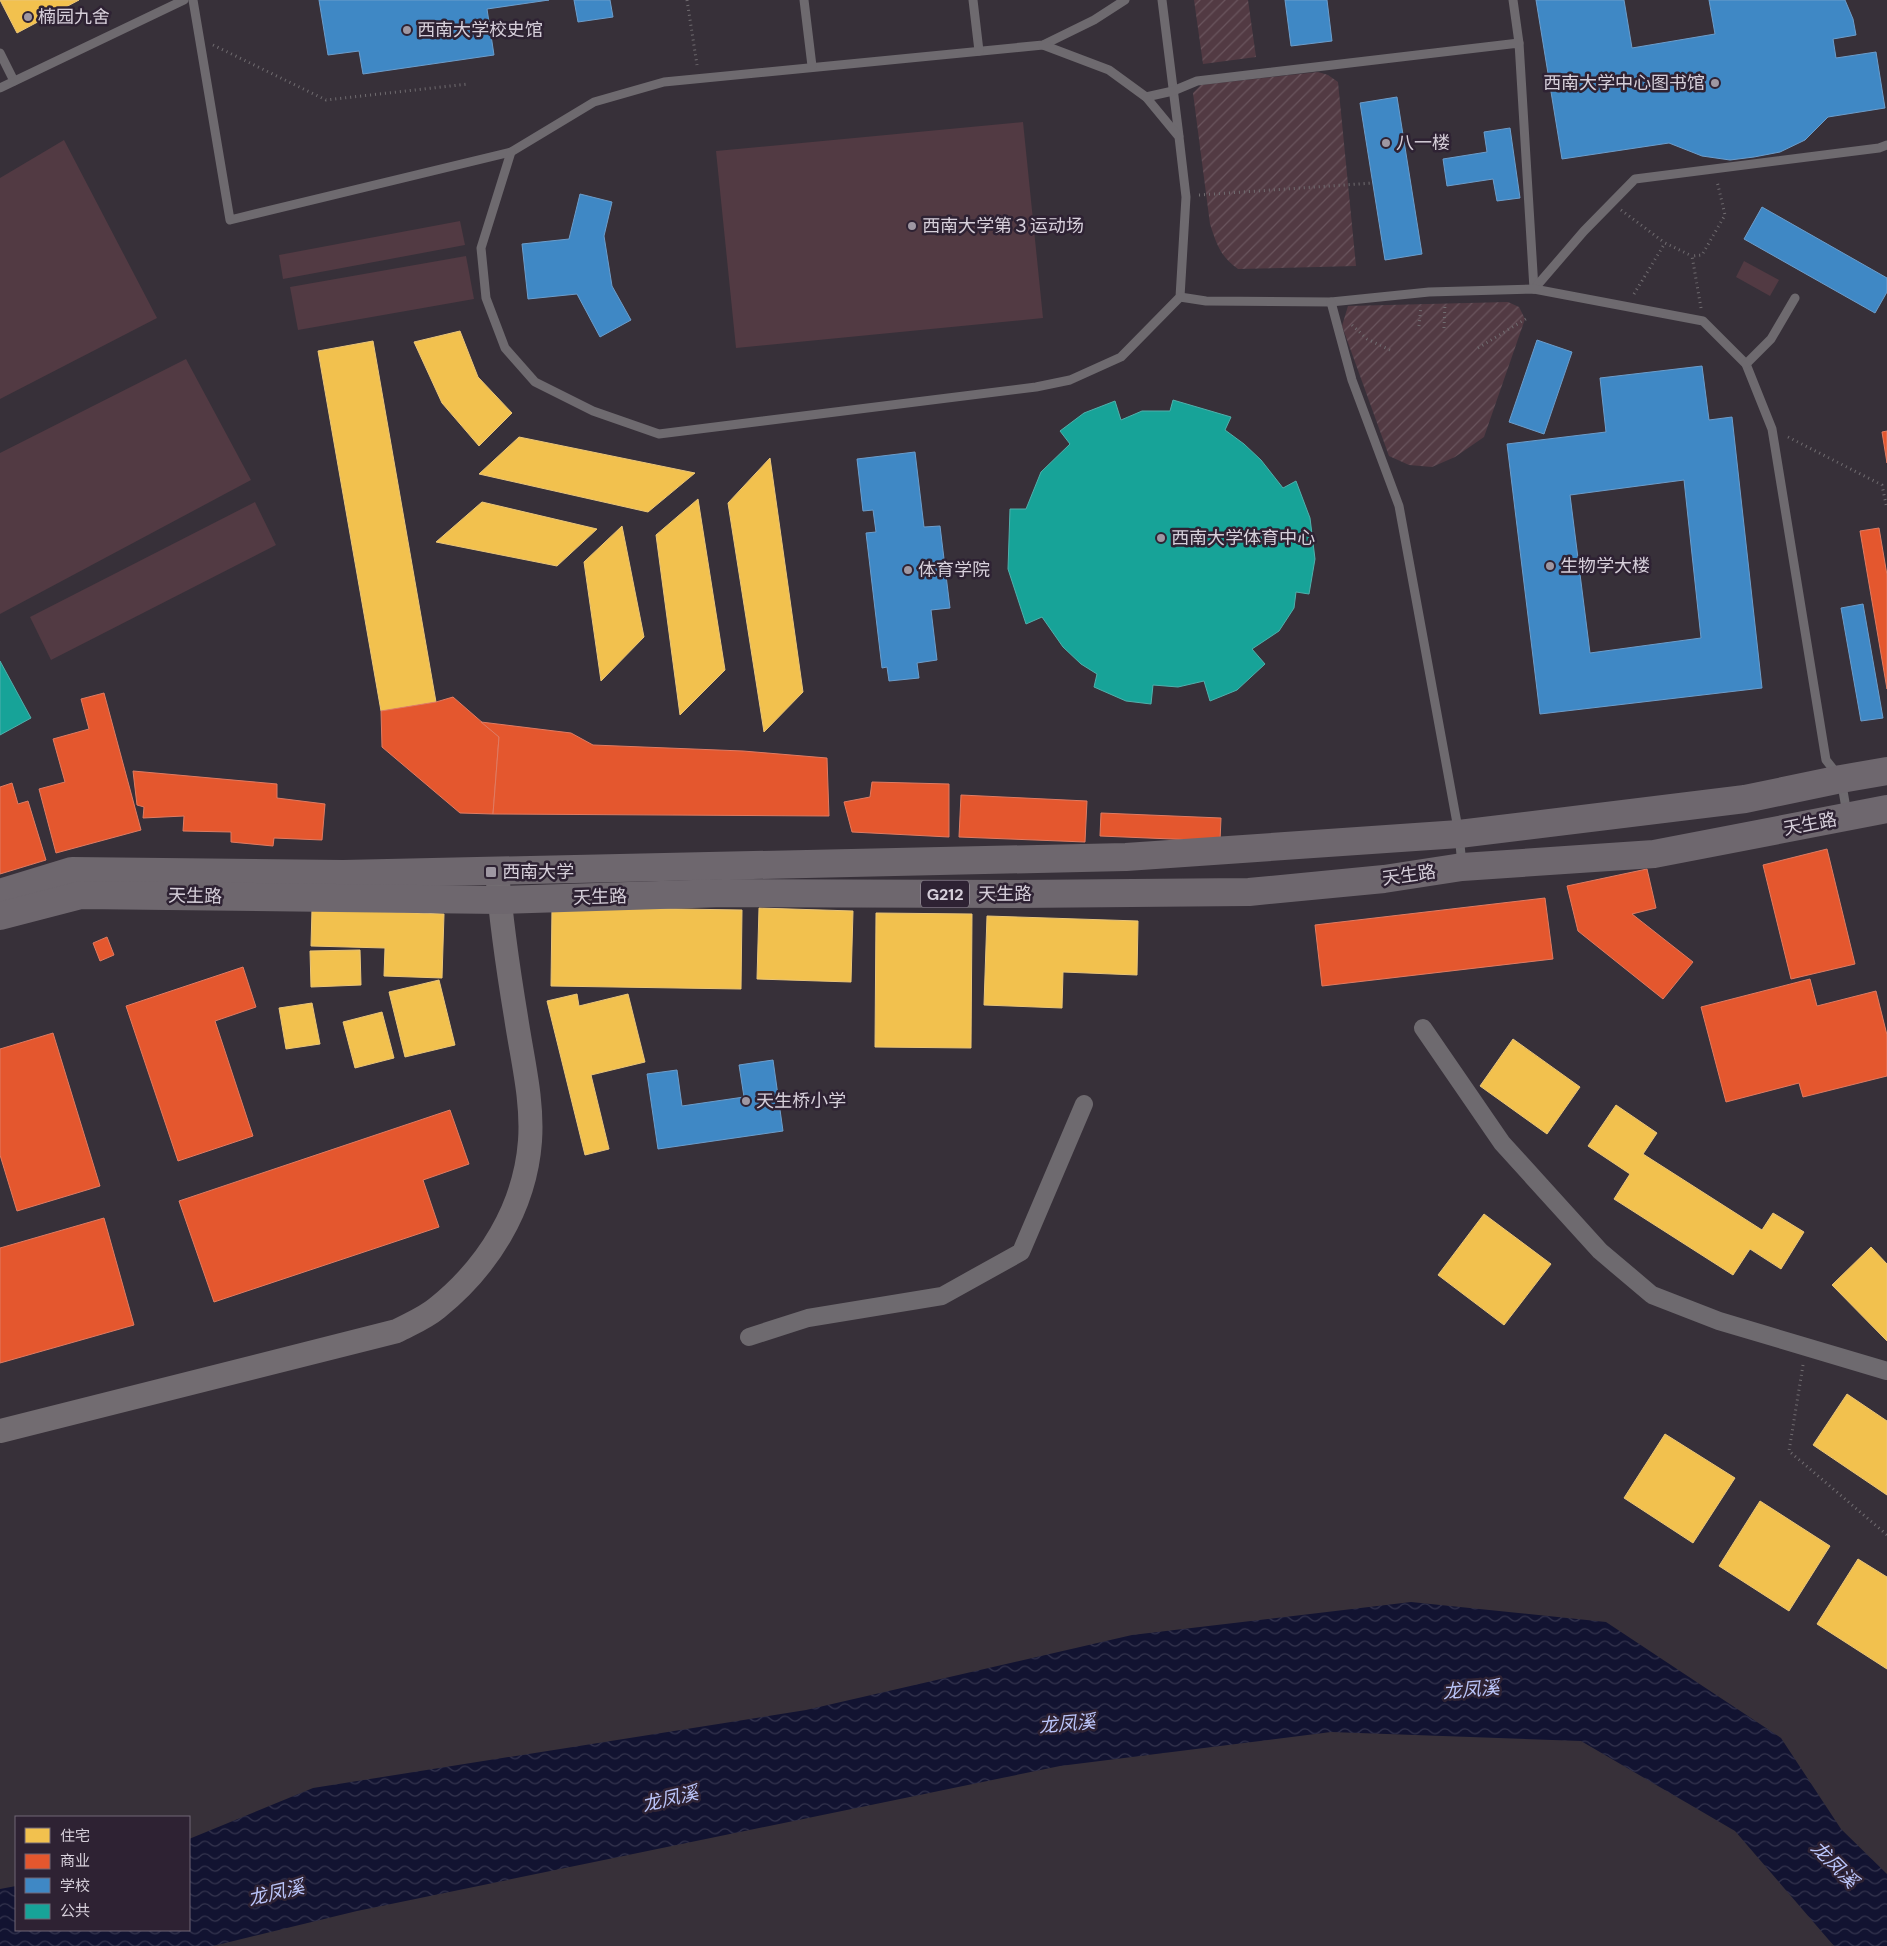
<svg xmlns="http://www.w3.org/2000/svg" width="1887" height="1946" viewBox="0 0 1887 1946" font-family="'DM Sans','Noto Sans SC',sans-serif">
<defs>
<pattern id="garden-furrows" width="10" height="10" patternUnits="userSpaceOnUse" patternTransform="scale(1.25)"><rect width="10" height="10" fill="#523a43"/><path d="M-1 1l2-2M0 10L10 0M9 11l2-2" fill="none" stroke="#6a555e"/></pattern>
<pattern id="water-waves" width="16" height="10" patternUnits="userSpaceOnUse" patternTransform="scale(1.25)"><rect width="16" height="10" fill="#121331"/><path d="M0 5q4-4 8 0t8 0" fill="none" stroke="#34344e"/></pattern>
</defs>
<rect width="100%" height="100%" fill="#373039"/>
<g fill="#523a43">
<path d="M1023,122l20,196 -307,30 -20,-197z"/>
<path d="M64,140l93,178 -157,81v-221z"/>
<path d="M460,221l5,24 -182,34 -4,-24z"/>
<path d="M466,256l8,43 -176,31 -8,-43z"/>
<path d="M1744,261l35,19 -9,16 -34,-19z"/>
<path d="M186,359l65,121 -251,134v-161z"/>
<path d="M255,502l21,43 -225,115 -21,-43z"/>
</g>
<g fill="url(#garden-furrows)">
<path d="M1194,0h54l8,57 -53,7z"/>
<path d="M1318,72l10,3 10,7 18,184 -118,3c-18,-13 -21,-24 -28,-45l-17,-131 8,-8z"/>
<path d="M1508,302l11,5 6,12 -41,118 -29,20 -23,10 -23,-2 -20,-9 -47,-130 6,-20z"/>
</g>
<path fill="url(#water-waves)" d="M1411,1602l195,20 175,116 60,91 46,45v72h-53l-99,-115 -154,-90 -250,-9 -271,34 -703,145 -144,35h-213v-57l16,-3v44h173v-91l124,-51 493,-78 326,-75z"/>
<g fill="#f2c14e" stroke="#eac578">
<path d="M0,0h79l-62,33z"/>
<path d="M460,331l18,46 34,36 -33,33 -37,-43 -28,-61z"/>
<path d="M373,341l63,361 -55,9 -63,-360z"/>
<path d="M519,437l176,36 -47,39 -169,-38z"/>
<path d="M770,458l33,234 -39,40 -36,-229z"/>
<path d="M698,499l27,171 -45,45 -24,-180z"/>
<path d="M482,502l115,27 -40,37 -121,-24z"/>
<path d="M622,526l22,111 -43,44 -17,-119z"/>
<path d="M552,907l190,3 -1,79 -190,-3z"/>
<path d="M759,908l94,3 -2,71 -94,-3z"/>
<path d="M312,909l132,5 -2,64 -58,-2 1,-28 -74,-2z"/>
<path d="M876,913l96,1 -1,134 -96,-1z"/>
<path d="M987,916l151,5 -1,54 -74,-3 -1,36 -78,-3z"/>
<path d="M360,950l1,35 -50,2 -1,-36z"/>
<path d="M439,980l16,65 -50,12 -16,-65z"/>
<path d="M577,994l2,12 49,-12 17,68 -54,13 18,74 -24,6 -38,-154z"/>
<path d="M312,1003l8,41 -34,5 -7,-41z"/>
<path d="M382,1012l12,46 -39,10 -12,-46z"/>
<path d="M1513,1039l67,48 -33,47 -67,-48z"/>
<path d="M1616,1105l41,28 -14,21 119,76 11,-17 31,19 -23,37 -31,-20 -17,26 -119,-76 16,-25 -42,-28z"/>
<path d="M1484,1214l67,50 -47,61 -66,-50z"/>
<path d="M1871,1247l16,17v77l-55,-56z"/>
<path d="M1847,1394l40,27v74l-74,-50z"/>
<path d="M1665,1434l70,44 -42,65 -69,-45z"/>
<path d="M1760,1501l70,45 -41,65 -70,-45z"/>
<path d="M1858,1559l29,18v92l-70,-45z"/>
</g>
<g fill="#e4572e" stroke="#e07b62">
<path d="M1887,431v32l-5,-31z"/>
<path d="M1879,528l8,47v114l-27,-158z"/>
<path d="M104,693l37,137 -85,23 -17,-64 26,-7 -12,-43 36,-10 -8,-30z"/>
<path d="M453,697l46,40 -6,77 -33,-1 -78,-66 -1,-36 55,-9z"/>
<path d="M481,722l90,11 22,12 150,6 84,7 2,58 -336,-2 6,-77z"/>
<path d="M133,771l144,13v14l48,6 -3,36 -48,-2 -1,8 -42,-4v-10l-48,-1 1,-15 -41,2 1,-11 -7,-2z"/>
<path d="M872,782l77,2v53l-97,-5 -8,-30 26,-5z"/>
<path d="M12,783l6,21 10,-3 18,59 -46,14v-87z"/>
<path d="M961,795l126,6 -2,41 -126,-5z"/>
<path d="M1101,813l120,5 -1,23 -120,-5z"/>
<path d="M1827,849l28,115 -64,15 -28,-114z"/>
<path d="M1647,869l9,39 -24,6 61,48 -30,37 -85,-68 -11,-45z"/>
<path d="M1545,898l8,61 -231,27 -7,-61z"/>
<path d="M107,937l7,18 -14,6 -7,-18z"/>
<path d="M243,967l13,40 -41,14 38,115 -75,25 -52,-155z"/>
<path d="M1810,979l7,27 59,-15 11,44v41l-84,21 -4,-14 -73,19 -25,-95z"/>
<path d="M53,1033l47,153 -83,25 -17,-56v-106z"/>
<path d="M450,1110l19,54 -46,16 16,47 -225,75 -35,-101z"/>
<path d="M104,1218l30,107 -134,38v-115z"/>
</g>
<g fill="#3f88c5" stroke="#6c9dcb" fill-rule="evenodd">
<path d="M319,0h230l-62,9 7,46 -131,19 -4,-23 -31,4z"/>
<path d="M574,0h36l3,17 -35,5z"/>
<path d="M1285,0h42l5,41 -41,5z"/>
<path d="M1536,0h88l8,48 83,-14 -6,-34h136l8,19 3,16 -23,4 3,19 40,-6 9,56 -57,9 -23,23 -25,12 -26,5 -24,3 -28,-4 -33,-13 -107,16z"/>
<path d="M1397,97l25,157 -37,6 -25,-157z"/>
<path d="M1510,128l10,70 -23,3 -4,-22 -46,7 -4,-27 44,-7 -3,-20z"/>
<path d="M580,194l32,8 -8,34 8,50 19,34 -31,17 -23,-43 -49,5 -6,-55 47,-5z"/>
<path d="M1762,207l125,71v14l-12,21 -131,-74z"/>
<path d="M1537,340l35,12 -28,82 -35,-12z"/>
<path d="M1702,366l7,54 23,-3 30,271 -222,26 -33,-270 99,-12 -6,-54zM1684,480l17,158 -111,15 -20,-158z"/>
<path d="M915,452l9,75 16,-1 10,82 -19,2 6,50 -20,3 2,15 -30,3 -2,-14 -5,1 -16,-135 10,-1 -3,-22 -10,1 -6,-52z"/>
<path d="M1863,604l20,114 -22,3 -20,-113z"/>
<path d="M773,1060l10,71 -125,18 -11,-75 30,-4 5,36 62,-9 -5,-32z"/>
</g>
<g fill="#17a398" stroke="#50b0ac">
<path d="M1173,400l58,17 -6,13 19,14 17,16 22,28 13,-7 14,37 5,41 -6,35 -13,-2 -2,16 -15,23 -27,18 13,15 -28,26 -27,11 -6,-20 -26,6 -25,-2 -2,19 -25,-3 -32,-14 3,-13 -16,-10 -18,-17 -21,-30 -16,7 -18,-55 2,-60h16l15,-37 29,-28 -10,-13 24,-18 31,-12 6,19 21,-9h28z"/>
<path d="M0,661l31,57 -31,17z"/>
</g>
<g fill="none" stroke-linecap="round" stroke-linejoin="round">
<g stroke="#706c70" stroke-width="3" stroke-dasharray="1 4" stroke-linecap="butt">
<path d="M687,0l10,65"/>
<path d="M213,45l113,55 142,-16"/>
<path d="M1199,195l174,-12"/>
<path d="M1621,210l44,33"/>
<path d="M1634,294l31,-51 27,13"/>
<path d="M1701,308l-9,-52 10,-1 23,-40 -8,-34"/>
<path d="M1352,325l15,14 23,11"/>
<path d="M1419,326l2,-20"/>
<path d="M1444,328l1,-24"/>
<path d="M1478,348l51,-31"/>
<path d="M1788,437l94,48 5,24"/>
<path d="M1803,1365l-14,86 98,84"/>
</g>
<g stroke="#6e6a6f" stroke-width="9">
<path d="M193,0l37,220 281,-68 83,-50 70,-20 379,-37 51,-25 31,-20"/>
<path d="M804,0l8,66"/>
<path d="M973,0l6,51"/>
<path d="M1162,0l17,136"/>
<path d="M1513,0l6,43"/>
<path d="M0,53l14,28"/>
<path d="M0,88l184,-88"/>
<path d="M1146,97l27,-6 24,-10 322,-38 15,246"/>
<path d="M511,152l-30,96 5,50 19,50 30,34 58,29 66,23 377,-47 34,-7 51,-23 59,-60 6,-100 -7,-60 -33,-40 -37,-27 -66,-25"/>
<path d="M1534,289l50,-58 51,-52 244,-31 8,-3"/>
<path d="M1180,297l26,4 125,1 98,-10 105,-3 169,32 43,43 26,65 54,331 15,19 6,35"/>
<path d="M1331,302l21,78 47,126 60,328 3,31"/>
<path d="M1746,364l25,-25 24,-41"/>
</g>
<g stroke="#6e6a6f" stroke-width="18">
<path d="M1423,1028l79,115 98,108 52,44 67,26 168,50"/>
<path d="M749,1337l59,-19 134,-22 79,-44 63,-148"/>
</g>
<path stroke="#726c71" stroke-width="24" d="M0,1431l397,-100c13,-7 28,-13 40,-23 51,-41 88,-100 93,-167 3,-41 -8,-83 -14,-124 -8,-48 -15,-97 -19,-146"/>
<g stroke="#6e676e" stroke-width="28">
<path d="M0,893l72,-22 271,3 783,-17 333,-23 286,-35 96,-20 46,-8"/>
<path d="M0,916l81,-21 419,5 224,-7 292,1 233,-2 135,-13 78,-12 192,-13 233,-45"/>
</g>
</g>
<g fill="#9e97a2" stroke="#2e2233" stroke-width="2">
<circle cx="28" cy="17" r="5"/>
<circle cx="407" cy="30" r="5"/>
<circle cx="1715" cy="83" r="5"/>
<circle cx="1386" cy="143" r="5"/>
<circle cx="912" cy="226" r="5"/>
<circle cx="1161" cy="538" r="5"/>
<circle cx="1550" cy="566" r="5"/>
<circle cx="908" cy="570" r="5"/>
<rect x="485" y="866" width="12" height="12" rx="2.5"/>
<circle cx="746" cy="1101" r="5"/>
</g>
<g text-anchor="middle" stroke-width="5" stroke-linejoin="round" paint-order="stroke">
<rect fill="#2e2233" stroke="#a49ba8" stroke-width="1" x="921" y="880.5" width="48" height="27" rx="4"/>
<g font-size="16" font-weight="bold" fill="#d6cfda">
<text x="945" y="900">G212</text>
</g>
<g font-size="18" fill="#d6cfda" stroke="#2e2233" text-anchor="start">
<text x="38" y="23">楠园九舍</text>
<text x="417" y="36">西南大学校史馆</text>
<text x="1705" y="89" text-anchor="end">西南大学中心图书馆</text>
<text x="1396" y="149">八一楼</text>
<text x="922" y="232">西南大学第３运动场</text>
<text x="1171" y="544">西南大学体育中心</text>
<text x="1560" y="572">生物学大楼</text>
<text x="918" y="576">体育学院</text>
<text x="502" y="878">西南大学</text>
<text x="756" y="1107">天生桥小学</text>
</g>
<g font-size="18" fill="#d6cfda" stroke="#2e2233">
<text transform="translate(1810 824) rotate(-11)" y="6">天生路</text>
<text transform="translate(1409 875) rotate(-8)" y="6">天生路</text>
<text x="1005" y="900">天生路</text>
<text transform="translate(195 896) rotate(1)" y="6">天生路</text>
<text transform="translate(600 897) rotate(-2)" y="6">天生路</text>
</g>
<g font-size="19" font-style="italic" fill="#bac4f9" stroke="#2e2233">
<text transform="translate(1471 1689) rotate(-5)" y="7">龙凤溪</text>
<text transform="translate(1067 1723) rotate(-5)" y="7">龙凤溪</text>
<text transform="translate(670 1798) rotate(-13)" y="7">龙凤溪</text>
<text transform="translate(1835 1864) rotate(45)" y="7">龙凤溪</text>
<text transform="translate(276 1892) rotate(-13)" y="7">龙凤溪</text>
</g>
</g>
<rect x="15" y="1816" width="175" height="115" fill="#2e2233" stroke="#716776"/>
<rect x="25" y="1828" width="25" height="15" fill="#f2c14e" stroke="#716776"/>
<text x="60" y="1841" font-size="15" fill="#d6cfda">住宅</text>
<rect x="25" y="1854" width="25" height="15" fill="#e4572e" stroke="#716776"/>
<text x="60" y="1866" font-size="15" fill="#d6cfda">商业</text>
<rect x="25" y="1878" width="25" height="15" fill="#3f88c5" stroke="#716776"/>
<text x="60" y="1891" font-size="15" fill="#d6cfda">学校</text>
<rect x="25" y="1904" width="25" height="15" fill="#17a398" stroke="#716776"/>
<text x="60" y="1916" font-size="15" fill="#d6cfda">公共</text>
</svg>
